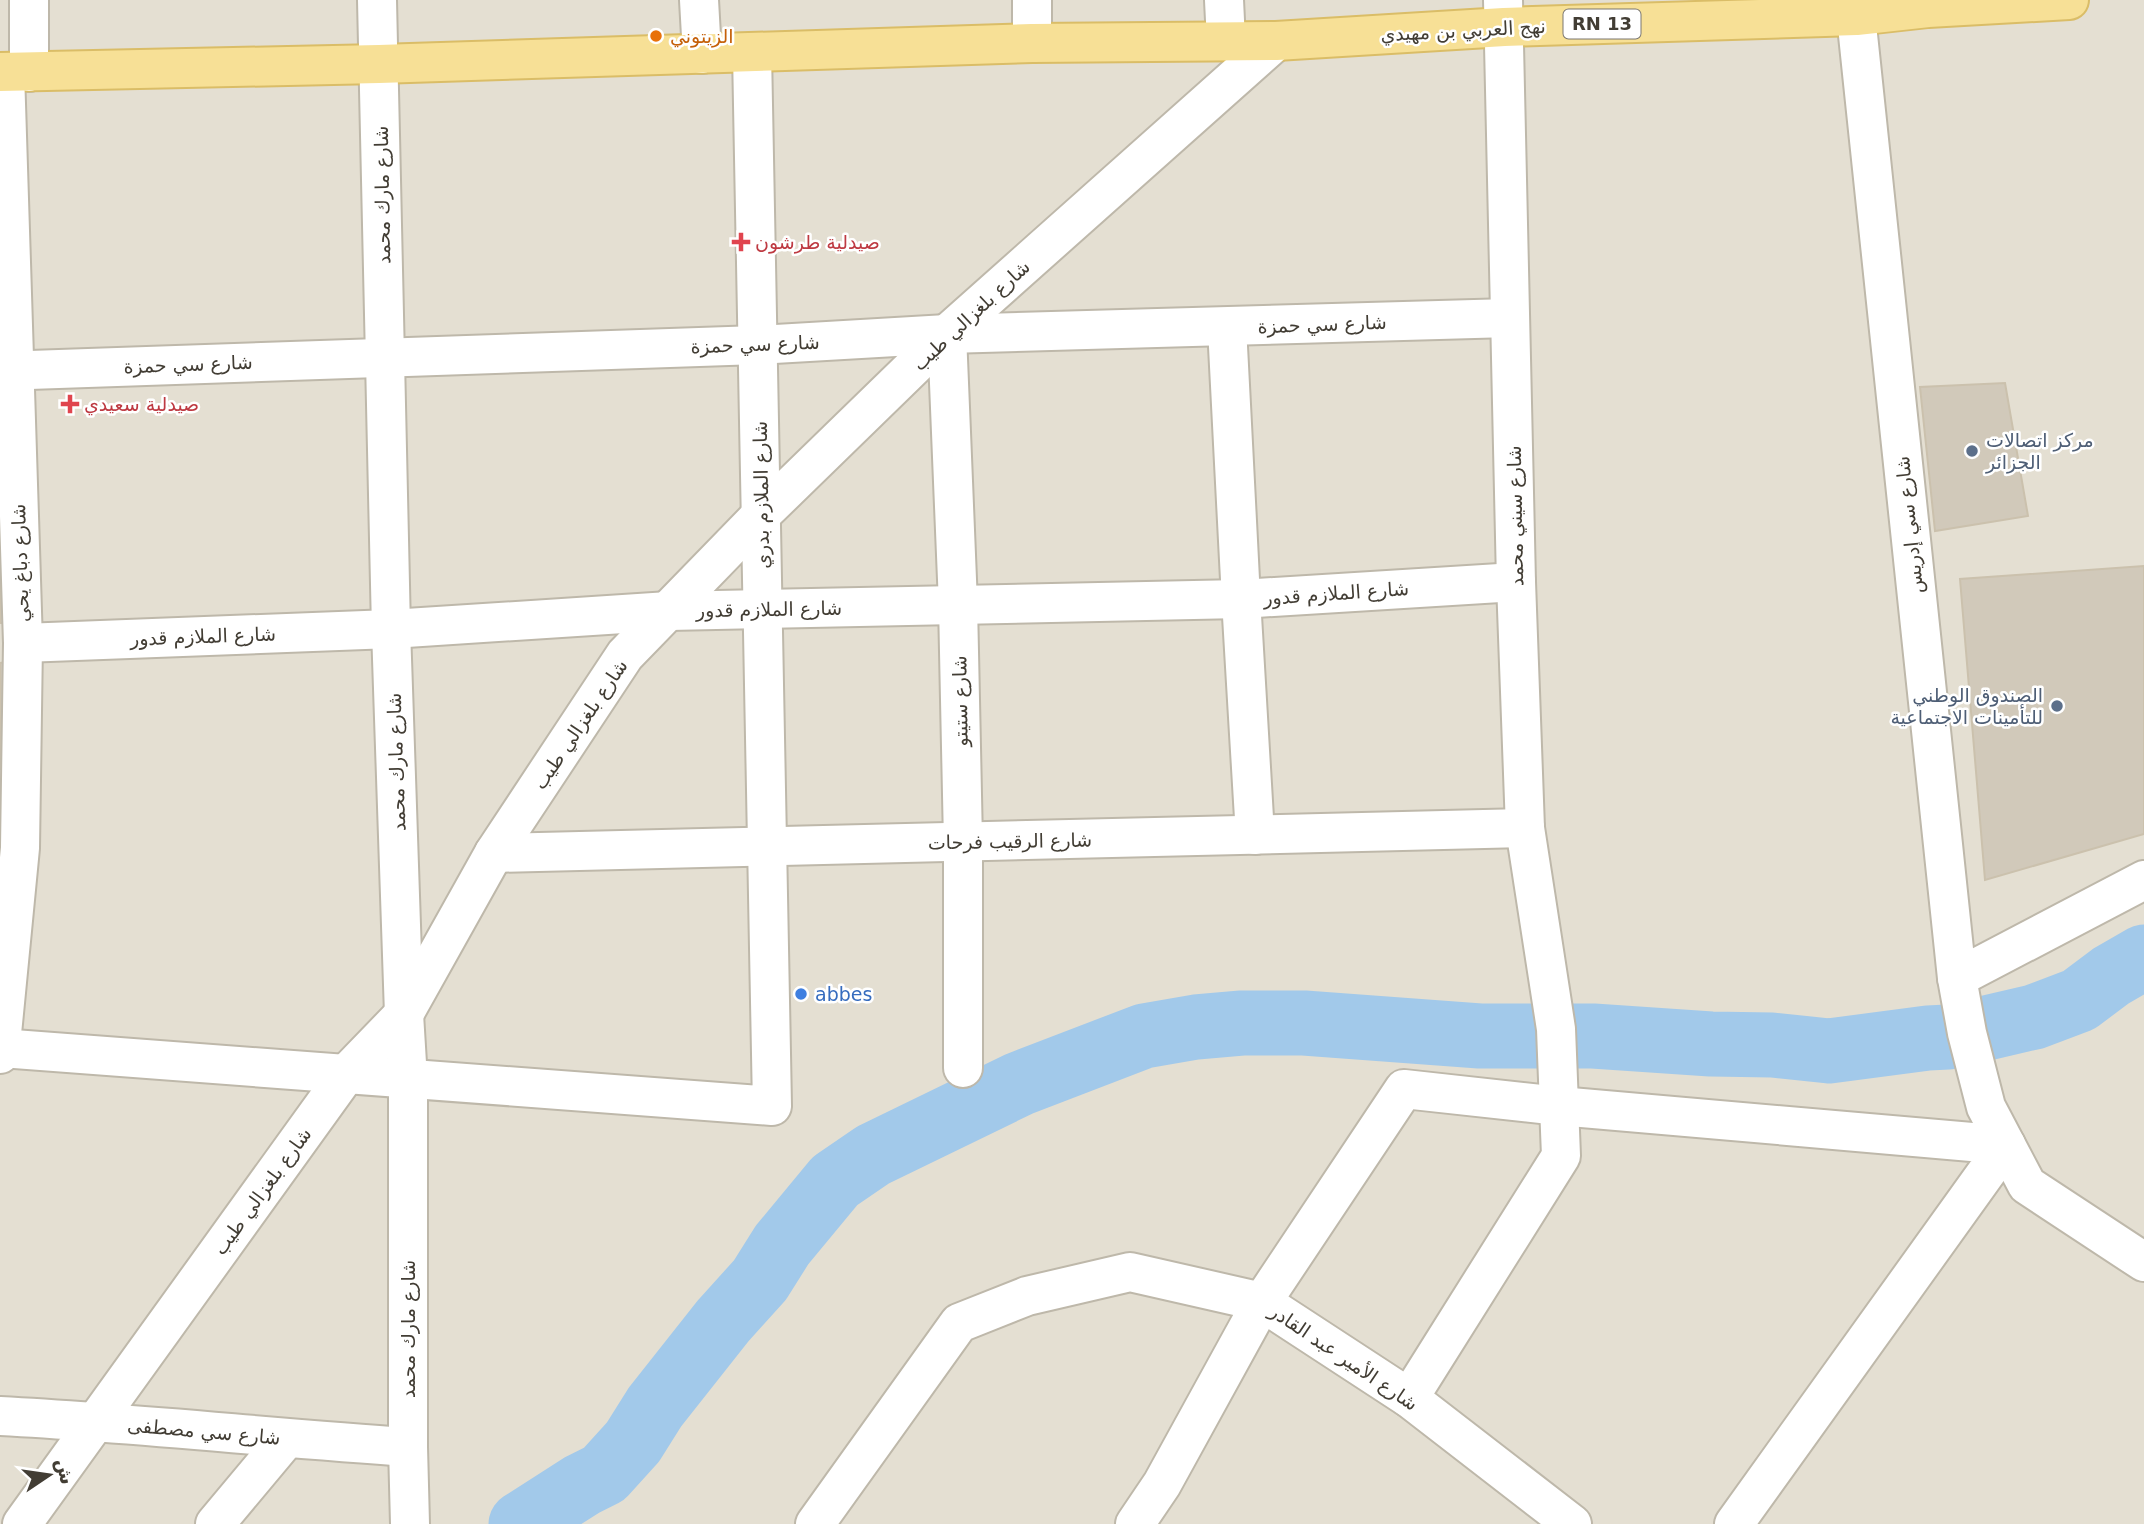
<svg xmlns="http://www.w3.org/2000/svg" width="2144" height="1524" viewBox="0 0 2144 1524" font-family="'DejaVu Sans',Cairo,sans-serif">
<rect width="100%" height="100%" fill="#f0ede3"/>
<rect fill="#e4dfd2" x="0" y="0" width="2144" height="1524"/>
<g fill="none" stroke-linecap="round" stroke-linejoin="round">
<path stroke="#a2c9ea" stroke-width="65" d="M521,1524l61,-39 22,-11 29,-32 22,-35 68,-86 37,-41 22,-35 53,-64 38,-26 146,-71 125,-48 52,-9 46,-4h62l176,13h113l118,8 61,1 57,6 99,-13 20,-1 86,-20 45,-17 32,-24 33,-19"/>
</g>
<g fill="#d1c9ba" stroke="#cbc1ad" stroke-width="2">
<path d="M2005,383l23,133 -93,15 -15,-144z"/>
<path d="M0,484l7,139h-7z"/>
<path d="M2144,566v268l-159,46 -25,-301z"/>
<path d="M5,662l-5,108v-107z"/>
</g>
<g fill="none" stroke-linecap="round" stroke-linejoin="round">
<defs>
<g id="minor">
<path d="M377,0l14,629 13,385 4,66v367l2,77"/>
<path d="M699,0l3,54"/>
<path d="M1032,0v43"/>
<path d="M1224,0l2,41"/>
<path d="M1856,16l101,962 10,55 19,74 41,78 117,77"/>
<path d="M29,72v-72"/>
<path d="M1227,327l14,272 14,236"/>
<path d="M947,334l11,270 5,238v226"/>
<path d="M0,371l758,-26 189,-11 563,-16"/>
<path d="M23,643l368,-14 278,-18 572,-12 275,-17"/>
<path d="M494,853l1031,-25"/>
<path d="M1957,978l187,-98"/>
<path d="M0,1048l772,58 -20,-1054"/>
<path d="M0,1054l20,-206 3,-205 -18,-571"/>
<path d="M1409,1398l152,-242 -5,-127 -31,-201 -9,-246 -13,-582"/>
<path d="M0,1416c136,7 272,22 408,31"/>
<path d="M22,1524l325,-451 57,-59 90,-161 131,-198 136,-140 186,-181 329,-293"/>
<path d="M215,1524l71,-85"/>
<path d="M815,1524l144,-201 68,-27 103,-24 132,30 147,96 163,126"/>
<path d="M1135,1524l27,-40 100,-182 142,-213 155,17 447,39 -272,379"/>
</g>
<path id="major" d="M0,72l379,-8 653,-21 244,-2 228,-14 352,-11 72,-8 141,-8"/>
</defs>
<use href="#minor" stroke="#beb8aa" stroke-width="42"/>
<use href="#major" stroke="#dabd67" stroke-width="42"/>
<use href="#minor" stroke="#fff" stroke-width="38"/>
<use href="#major" stroke="#f7e096" stroke-width="38"/>
</g>
<circle fill="#e8710a" stroke="#fff" stroke-width="2.5" cx="656" cy="36" r="7"/>
<g fill="#e0444e" stroke="#fff" stroke-width="2.5">
<path d="M737.5 231.5h7v7h7v7h-7v7h-7v-7h-7v-7h7z"/>
<path d="M66.5 393.5h7v7h7v7h-7v7h-7v-7h-7v-7h7z"/>
</g>
<g fill="#5c6f8a" stroke="#fff" stroke-width="2.5">
<circle cx="1972" cy="451" r="7"/>
<circle cx="2057" cy="706" r="7"/>
</g>
<circle fill="#3f7fe0" stroke="#fff" stroke-width="2.5" cx="801" cy="994" r="7"/>
<g text-anchor="middle" stroke-width="5" stroke-linejoin="round" paint-order="stroke">
<rect fill="#fff" stroke="#7b7771" stroke-width="2" x="1563.5" y="9.5" width="77" height="29" rx="5"/>
<g font-size="18" font-weight="bold" fill="#423d34">
<text x="1602" y="30">RN 13</text>
</g>
<g font-size="19" fill="#423d34" stroke="#fff">
<text transform="translate(1463 30) rotate(-3)" y="7">نهج العربي بن مهيدي</text>
<text transform="translate(382 195) rotate(-91)" y="7">شارع مارك محمد</text>
<text transform="translate(971 315) rotate(-43)" y="7">شارع بلغزالي طيب</text>
<text transform="translate(1322 324) rotate(-2)" y="7">شارع سي حمزة</text>
<text transform="translate(755 344) rotate(-2)" y="7">شارع سي حمزة</text>
<text transform="translate(188 364) rotate(-2)" y="7">شارع سي حمزة</text>
<text transform="translate(761 495) rotate(-91)" y="7">شارع الملازم بدري</text>
<text transform="translate(1515 516) rotate(-91)" y="7">شارع سيني محمد</text>
<text transform="translate(1909 525) rotate(-96)" y="7">شارع سي إدريس</text>
<text transform="translate(20 563) rotate(-92)" y="7">شارع دباغ يحي</text>
<text transform="translate(1336 593) rotate(-4)" y="7">شارع الملازم قدور</text>
<text transform="translate(769 609) rotate(-1)" y="7">شارع الملازم قدور</text>
<text transform="translate(203 636) rotate(-2)" y="7">شارع الملازم قدور</text>
<text transform="translate(960 701) rotate(-91)" y="7">شارع ستيتو</text>
<text transform="translate(580 724) rotate(-56)" y="7">شارع بلغزالي طيب</text>
<text transform="translate(396 762) rotate(-92)" y="7">شارع مارك محمد</text>
<text transform="translate(1010 841) rotate(-1)" y="7">شارع الرقيب فرحات</text>
<text transform="translate(262 1191) rotate(-54)" y="7">شارع بلغزالي طيب</text>
<text transform="translate(408 1329) rotate(-90)" y="7">شارع مارك محمد</text>
<text transform="translate(1344 1357) rotate(34)" y="7">شارع الأمير عبد القادر</text>
<text transform="translate(204 1431) rotate(5)" y="7">شارع سي مصطفى</text>
</g>
<g font-size="19" fill="#c56008" stroke="#fff" text-anchor="start">
<text x="670" y="43">الزيتوني</text>
</g>
<g font-size="19" fill="#be3a42" stroke="#fff" text-anchor="start">
<text x="755" y="249">صيدلية طرشون</text>
<text x="84" y="411">صيدلية سعيدي</text>
</g>
<g font-size="19" fill="#4e5e75" stroke="#fff" text-anchor="start">
<text x="1986" y="447">مركز اتصالات<tspan x="1986" dy="22">الجزائر</tspan></text>
<text x="2043" y="702" text-anchor="end">الصندوق الوطني<tspan x="2043" dy="22">للتأمينات الاجتماعية</tspan></text>
</g>
<g font-size="19" fill="#366cbe" stroke="#fff" text-anchor="start">
<text x="815" y="1001">abbes</text>
</g>
</g>
<g transform="translate(49 1475) rotate(77)" stroke="#ffffff" stroke-width="5" paint-order="stroke">
<path d="M0-5L12 26L0 18L-12 26Z" fill="#423d34"/>
<text y="-10" font-size="19" font-weight="bold" text-anchor="middle" fill="#423d34">ش</text>
</g>
</svg>
